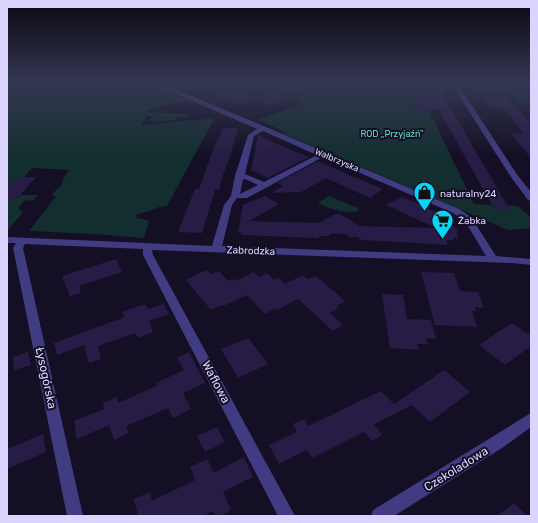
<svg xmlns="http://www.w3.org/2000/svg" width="538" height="523" viewBox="0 0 538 523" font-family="Rubik,sans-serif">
<rect width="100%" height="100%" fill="#140f25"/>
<g fill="#132e2f">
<path d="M7,83h145l37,17 -33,7 -11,5 44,2 -1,3h-10l-3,3 -21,2 -4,-2 3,-4h-6l-5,7 1,2 49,-5c7,2 14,-4 22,-1l-47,87c-11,0 -18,7 -30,8l-1,4 11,2 2,2 -5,16 -50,-4 -65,-3 27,-35 -5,-1 12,-12 -1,-2 7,-11 -37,-2 -8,9h-6l-11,11z"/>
<path d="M263,83h54l6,2 -26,10z"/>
<path d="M405,83h37l5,9h-27l54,112 44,2 13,12v10l-23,2 -226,-97 3,-1 -27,-12 46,-17 -11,-5 33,-13 20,1 -8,4 13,-5 28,9z"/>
<path d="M469,83h62v24l-2,-2h-6l-13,-13 -36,-1z"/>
<path d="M21,195h17l-5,6 -8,-1 -7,8 5,4 -16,19v-32h10z"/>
<path d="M329,196l29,12v3c-12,3 -29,-2 -40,-8z"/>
</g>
<g fill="#261c45">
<path d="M244,83h8l-7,22 -31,-12z"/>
<path d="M267,88l24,8 -27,10z"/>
<path d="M416,88l24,2 70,120 -16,-1 -56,-101 -14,8 -1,-4 -7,-2 -8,-18z"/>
<path d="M481,94l24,1 26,29v34l-20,-25 13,1 -18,-23 -17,-6z"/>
<path d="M223,128h15l-6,21 1,-1 -11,30 -3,12h-4l-13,43 -24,-1 17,-43h4l14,-39z"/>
<path d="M258,135l19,9 32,13 -41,21 -17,-8z"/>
<path d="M318,161l29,13 36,15 -13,9 -44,-20 -25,14 -30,1 12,-7 -6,-3z"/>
<path d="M18,177h18l-19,22h-10v-11z"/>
<path d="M265,196l14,8 -30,17 70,2 16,-9h5l20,12 76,2 -50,-23 16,-8 41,18 6,4 7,10h2l-1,3 1,7 -4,-2 -1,3h-7l2,5 -84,-5 -5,-1v-2h-9l-5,-3 -12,-1 -5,3h-9v2h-5l-73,-3v-2l-3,-1 5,-27z"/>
<path d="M116,259l6,13 -43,14 2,7 -11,3 -8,-20z"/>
<path d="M206,270l5,4 8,-3 9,10 6,-2 2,2 18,-9 5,5 8,-4 7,7 5,-2 6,6 18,-9 5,4 8,-3 29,25 -8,5 2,2 -9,5 13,12 -10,6 -35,-32 -21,11 -1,-2 -11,6 -18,-19 -24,11 -1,-1 -11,5 -25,-30z"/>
<path d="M421,272l33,1 6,18 18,1 6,16 -9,-1 1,5 -4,-1 5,16 -42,-2z"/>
<path d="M382,294l21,1 4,24 24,1 5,19 -10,-1 2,6h-11l2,6 -29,-2z"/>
<path d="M145,304l3,5 16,-5 5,10 -20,7 4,11 -15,6 -3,-5 -37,13 3,13 -12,4 -5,-18 -27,10 -3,-12 71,-26 -3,-5z"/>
<path d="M512,323l19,13v10l-26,19 -26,-20z"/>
<path d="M248,338l20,26 -30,14 -17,-29z"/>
<path d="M28,352l3,13 -17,5 -1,-13z"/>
<path d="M189,352l16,31 -22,10 8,16 -18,9 -5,-10 -42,18 3,7 -15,7 -5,-15 -32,14 -3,-18 30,-12 -1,-6 13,-6 2,6 39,-17 -1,-3 28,-13 -7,-12z"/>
<path d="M444,370l26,22 -40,30 -18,-17 -38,19 8,11 -10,6 -8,-9 -52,26 -5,-8 -28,14 -10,-19 28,-13 -4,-8 11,-5 4,7 73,-35 13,13z"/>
<path d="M217,427l8,15 -20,10 -8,-16z"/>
<path d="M43,434l3,18 -39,17v-20z"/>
<path d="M244,457l9,20 -30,15 8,18 -11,6h-4l-3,-5 -10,5h-65l-4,-17 16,-7 2,9 43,-21 -5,-13 17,-8 7,14z"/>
<path d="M514,503l13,13h-30z"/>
</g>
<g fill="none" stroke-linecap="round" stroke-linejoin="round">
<g fill="#413c82" fill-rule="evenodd">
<path d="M160,83l106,44 193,82 12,8 25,39 35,3v6l-19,-2 -360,-13 1,5 142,261h-17l-135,-261v-6l-118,-5 -2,4 60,268h-16l-54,-268 3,-5h-9v-6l205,9 12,-41 7,-9 4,-20 13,-41 9,-6 -99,-43v-2zM263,131l54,24 -53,27 -19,-8 9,-38zM323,157l130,56 12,8 21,35 -264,-10 10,-41 5,-7h10zM243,179h2l13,6 -18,9z"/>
<path d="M369,83h33l-17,5z"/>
</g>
<g fill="#413c82" fill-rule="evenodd">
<path d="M451,83h6l61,93 13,16v9l-3,-1 -17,-23z"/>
<path d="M531,413v14l-29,21 -108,68h-23l2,-6z"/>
</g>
</g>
<linearGradient id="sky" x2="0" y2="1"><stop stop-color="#0b0814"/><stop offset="0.53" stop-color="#343751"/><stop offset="1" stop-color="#343751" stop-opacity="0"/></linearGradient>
<rect width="538" height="156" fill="url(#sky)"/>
<defs>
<symbol id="shop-pin" viewBox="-11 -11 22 30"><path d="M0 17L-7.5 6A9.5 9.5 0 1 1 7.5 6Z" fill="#07d5f7" stroke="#140f25"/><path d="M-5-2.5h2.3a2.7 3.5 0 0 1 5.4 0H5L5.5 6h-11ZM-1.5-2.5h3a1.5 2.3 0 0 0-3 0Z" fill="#111"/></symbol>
<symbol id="supermarket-pin" viewBox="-11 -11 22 30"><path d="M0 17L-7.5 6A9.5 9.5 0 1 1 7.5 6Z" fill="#07d5f7" stroke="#140f25"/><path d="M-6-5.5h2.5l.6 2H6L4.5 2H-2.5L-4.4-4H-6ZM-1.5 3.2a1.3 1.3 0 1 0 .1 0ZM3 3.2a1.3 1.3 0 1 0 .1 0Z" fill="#111"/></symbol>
</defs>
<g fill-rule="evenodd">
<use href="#shop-pin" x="412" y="180" width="25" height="34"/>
<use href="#supermarket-pin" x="430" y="208" width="25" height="34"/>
</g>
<g text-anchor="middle" stroke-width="4" stroke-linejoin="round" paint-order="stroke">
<g font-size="9" fill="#62dcc3" stroke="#140f25">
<text x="392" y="137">ROD „Przyjaźń”</text>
</g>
<g font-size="9" fill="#dbd4fe" stroke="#140f25">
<text transform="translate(337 160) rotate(23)" y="3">Wałbrzyska</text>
</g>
<g font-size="10" fill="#dbd4fe" stroke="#140f25" text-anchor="start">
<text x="440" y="197">naturalny24</text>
<text x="458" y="224">Żabka</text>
</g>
<g font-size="10" fill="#dbd4fe" stroke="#140f25">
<text transform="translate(251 250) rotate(2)" y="4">Zabrodzka</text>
</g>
<g font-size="12" fill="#dbd4fe" stroke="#140f25">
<text transform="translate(46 378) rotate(78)" y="4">Łysogórska</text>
<text transform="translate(216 382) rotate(62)" y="4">Waflowa</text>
<text transform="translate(456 469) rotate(-32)" y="4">Czekoladowa</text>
</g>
</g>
<rect width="538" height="523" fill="none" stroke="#dbd4fe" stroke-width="16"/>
</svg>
